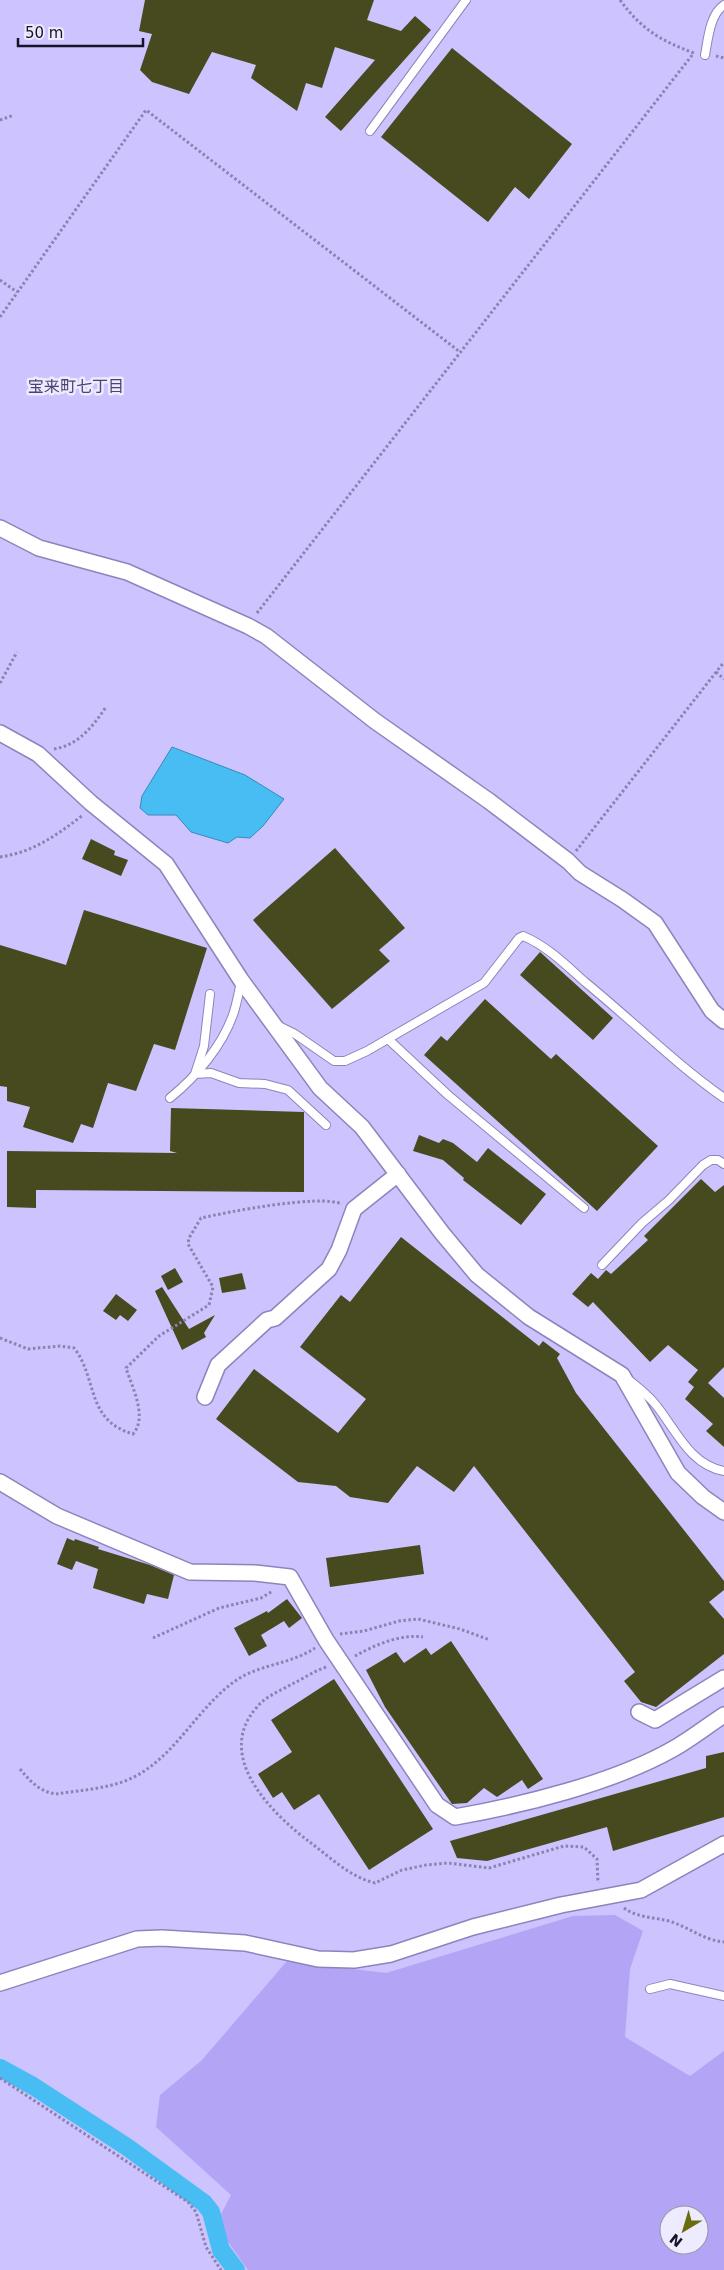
<svg xmlns="http://www.w3.org/2000/svg" width="724" height="2270" viewBox="0 0 724 2270" font-family="'DejaVu Sans','Noto Sans JP',sans-serif">
<rect width="100%" height="100%" fill="#cdc3fe"/>
<path fill="#b4a4f5" fill-rule="evenodd" d="M615,1915l28,16 -13,38 -5,68 65,39 34,-25v219h-476l-22,-31 -6,-23 11,-21 -75,-68 4,-32 42,-35 85,-99 99,12 187,-57zM669,2215h30v30h-30z"/>
<path fill="#47bdf3" stroke="#398ab6" d="M172,747l73,28 39,24 -21,27 -13,12 -13,-1 -9,6 -37,-11 -15,-17h-28l-8,-7 2,-12z"/>
<g fill="none" stroke-linecap="round" stroke-linejoin="round">
<path stroke="#47bdf3" stroke-width="18" d="M0,2068l33,18 94,61 77,56 7,9 10,38 15,20"/>
</g>
<g fill="#474a1e">
<path d="M145,0h229l-7,20 34,11 14,-15 16,14 -90,101 -16,-14 50,-57 -40,-13 -13,41 -16,-5 -9,28 -46,-33 5,-13 -44,-13 -23,42 -37,-12 -12,-12 12,-36 -13,-3z"/>
<path d="M452,48l120,96 -43,55 -14,-12 -27,35 -107,-85z"/>
<path d="M91,839l24,12 -1,4 14,5 -7,16 -39,-17z"/>
<path d="M335,848l70,80 -26,22 11,11 -58,48 -79,-89z"/>
<path d="M84,910l123,38 -32,102 -21,-6 -18,47 -28,-8 -15,45 -12,-4 -8,19 -50,-16 7,-20 -23,-6v-14l-7,-1v-141l66,20z"/>
<path d="M540,952l73,66 -20,22 -73,-65z"/>
<path d="M485,999l66,60 5,-5 102,92 -61,65 -173,-156 17,-19 6,5z"/>
<path d="M171,1108l133,4v80l-268,-2v18l-29,-1v-56l170,2 -7,-2z"/>
<path d="M419,1135l20,8 4,-4 10,4 24,19 11,-14 58,46 -25,31 -58,-45 1,-2 -21,-18 -30,-9z"/>
<path d="M701,1179l14,13 9,-7v182l-16,16 16,15v49l-18,-16 7,-7 -28,-25 9,-12 -6,-5 10,-12 -30,-25 -18,17 -57,-60 -5,5 -16,-13 19,-21 7,6 8,-9 5,4 37,-34 -4,-4z"/>
<path d="M401,1237l138,109 4,-5 17,13 -3,4 19,35 148,188v9l-15,12 15,17v35l-68,53 -15,-5 -17,-21 11,-9 -161,-206 -20,26 -37,-26 -29,37 -38,-6 -14,-11 -38,-4 -82,-63 38,-50 84,64 28,-34 -66,-52 41,-52 9,7z"/>
<path d="M175,1268l8,14 -15,8 -7,-14z"/>
<path d="M242,1273l4,16 -24,4 -3,-15z"/>
<path d="M162,1287l27,42 26,-14 -11,18 2,4 -24,13 -27,-59z"/>
<path d="M116,1294l21,16 -9,11 -8,-6 -4,5 -13,-9z"/>
<path d="M67,1538l7,3 1,-2 24,8 -1,2 52,16 24,10 -6,24 -21,-5 -3,10 -51,-16 5,-19 -22,-8 -4,9 -15,-6z"/>
<path d="M420,1545l4,29 -94,13 -4,-29z"/>
<path d="M287,1599l15,19 -13,10 -5,-7 -23,14 6,11 -18,10 -15,-28 33,-17 1,2z"/>
<path d="M451,1641l92,138 -15,10 -6,-9 -25,17 -13,-9 -17,15 -15,1 -67,-97 -19,-37 30,-18 8,11 22,-15 5,7z"/>
<path d="M334,1679l99,150 -64,41 -50,-76 -25,16 -12,-18 -9,6 -15,-24 34,-22 -21,-32z"/>
<path d="M724,1752v65l-111,34 -6,-24 -120,34 -30,-3 -7,-17 256,-73v-12z"/>
</g>
<g fill="none" stroke-linecap="round" stroke-linejoin="round">
<defs>
<g id="lane">
<path d="M705,55c3,-16 5,-41 19,-50"/>
<path d="M370,131l96,-131"/>
<path d="M210,994l-6,52 -9,28 16,-1 28,10 26,1 23,6 38,35"/>
<path d="M279,1026l16,8 39,27h11l22,-10 117,-68 35,-45 4,-2c24,10 43,29 62,46 48,39 88,80 139,116"/>
<path d="M388,1039l60,56 136,113"/>
<path d="M170,1098c27,-22 53,-53 64,-86 3,-10 5,-21 7,-30"/>
<path d="M602,1265l40,-42 27,-23 34,-35 8,-5h7l6,4"/>
<path d="M630,1381c9,7 18,14 26,24 20,25 34,60 68,66"/>
<path d="M650,1989l20,-5 54,12"/>
</g>
<g id="street">
<path d="M0,528l39,20 88,24 121,54 18,10 109,85 114,80 79,60 12,12 43,27 32,23 57,88 12,10"/>
<path d="M0,733l38,21 53,49 75,61 75,116 79,108 42,39 80,106 35,42 52,42 93,58 56,98 25,24 21,15"/>
<path d="M205,1397l13,-32 49,-45 8,-2 54,-49 10,-19 15,-41 44,-35"/>
<path d="M0,1482l57,34 133,56 65,1 35,4 36,63 111,165 18,12c68,-12 158,-34 218,-68 18,-10 34,-23 51,-34"/>
<path d="M639,1712l16,8 69,-42"/>
<path d="M0,1983l137,-44 25,-1 83,5 73,16 36,1 37,-6 82,-27 88,-22 80,-15 83,-46"/>
</g>
</defs>
<use href="#lane" stroke="#8e84bb" stroke-width="10"/>
<use href="#street" stroke="#8e84bb" stroke-width="18"/>
<g stroke="#8a82af" stroke-width="3" stroke-dasharray="2.5 2.5" stroke-linecap="butt">
<path d="M620,0c21,29 41,41 74,53"/>
<path d="M716,56l8,2"/>
<path d="M0,120l14,-5"/>
<path d="M0,280l17,12"/>
<path d="M0,317l146,-207 314,242"/>
<path d="M257,613l436,-559"/>
<path d="M716,672l8,7"/>
<path d="M0,683l17,-31"/>
<path d="M54,749c25,-4 39,-23 52,-42"/>
<path d="M576,851l148,-189"/>
<path d="M0,857c34,-5 57,-22 83,-42"/>
<path d="M0,1338l28,11 32,-3 14,2c24,30 11,72 59,86 15,-17 -1,-47 -7,-66l33,-32 50,-31 4,-18 -25,-43 1,-6 12,-20c27,-6 118,-24 141,-14"/>
<path d="M340,1634l24,-3 35,-10 19,-2 42,10 30,11"/>
<path d="M153,1638l66,-30 42,-10 12,-7"/>
<path d="M355,1656c20,-11 44,-22 68,-19"/>
<path d="M326,1667c-12,4 -23,12 -34,17 -12,7 -26,12 -35,23 -44,49 15,107 54,136 20,15 39,34 64,40l27,-13 24,-5 22,-2 41,5 75,-22 20,1 13,12 1,24"/>
<path d="M20,1769c10,12 20,23 36,25 25,-4 54,-5 78,-17 43,-22 64,-71 104,-98 24,-15 53,-15 77,-31"/>
<path d="M624,1908c13,10 30,9 45,13 20,6 34,19 55,21"/>
<path d="M0,2078l188,124 8,10 10,35 15,23"/>
</g>
<use href="#lane" stroke="#fff" stroke-width="8"/>
<use href="#street" stroke="#fff" stroke-width="15"/>
</g>
<g text-anchor="middle" stroke-width="5" stroke-linejoin="round" paint-order="stroke">
<g font-size="16" fill="#4c4273" stroke="#edebfd">
<text x="76" y="392">宝来町七丁目</text>
</g>
</g>
<g transform="translate(684 2230) rotate(218)"><circle r="24" fill="#edebfd" stroke="#9794a7"/>
<path d="M0-4L9 19L0 12L-9 19Z" fill="#696d10"/>
<text y="-8" font-size="14" font-weight="bold" text-anchor="middle" fill="#171227">N</text>
</g>
<path d="M18 38v8h125v-8" fill="none" stroke="#171227" stroke-width="2.5"/>
<text x="25" y="38" font-size="15" fill="#171227" stroke="#edebfd" stroke-width="4" paint-order="stroke">50 m</text>
</svg>
